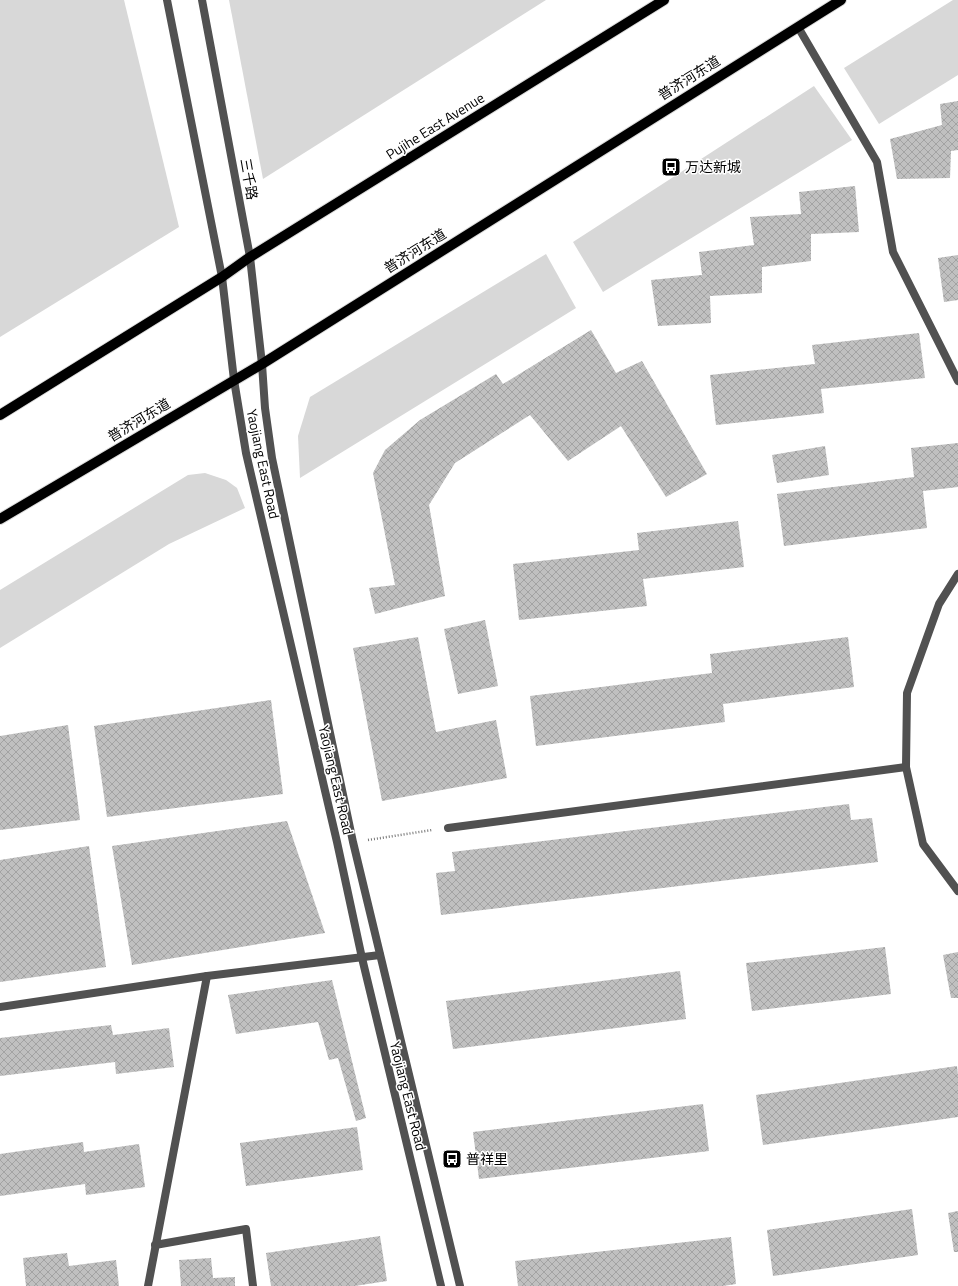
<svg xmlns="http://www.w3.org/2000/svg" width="958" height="1286" viewBox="0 0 958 1286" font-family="'Titillium Web','Noto Sans SC',sans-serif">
<defs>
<pattern id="building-cross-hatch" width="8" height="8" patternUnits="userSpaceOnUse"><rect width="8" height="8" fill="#c0c0c0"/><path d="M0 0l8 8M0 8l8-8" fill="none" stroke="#a3a3a3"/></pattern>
</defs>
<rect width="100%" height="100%" fill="#fff"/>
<g fill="#d8d8d8">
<path d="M0,0h124l55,227 -179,110z"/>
<path d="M229,0h317l-283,179z"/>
<path d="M953,0h5v75l-79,49 -35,-56z"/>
<path d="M814,86l38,54 -249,152 -30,-50z"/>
<path d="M546,254l30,54 -276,170 -2,-42 12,-39z"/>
<path d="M205,473l21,7 11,8 8,20 -76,36 -169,104v-58l188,-115z"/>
</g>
<g fill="url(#building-cross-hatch)">
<path d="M958,101v49l-7,1 -1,27 -53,1 -7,-40 52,-14 -2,-21z"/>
<path d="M855,186l4,46 -48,2v27l-49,6v26l-52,3 1,27 -53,3 -7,-46 51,-5 -3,-23 55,-7 -4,-28 51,-3 -2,-22z"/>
<path d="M958,255v45l-14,2 -6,-44z"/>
<path d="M591,330l25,43 26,-12 65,113 -41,23 -45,-71 -53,35 -38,-46 -75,48 -26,42 16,91 -70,18 -6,-26 26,-3 -22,-112 12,-23 35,-30 76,-46 7,10z"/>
<path d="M919,333l6,45 -104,11 3,24 -108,12 -6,-50 105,-11 -3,-19z"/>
<path d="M958,443v44l-35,4 4,37 -143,18 -7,-52 137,-17 -3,-29z"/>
<path d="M825,446l4,29 -52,8 -5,-28z"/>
<path d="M738,521l6,46 -101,12 4,27 -128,14 -6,-56 126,-14 -2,-17z"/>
<path d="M485,620l13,66 -40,8 -14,-65z"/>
<path d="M418,637l18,95 60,-12 11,58 -125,23 -29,-153z"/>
<path d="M848,637l6,50 -131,17 2,18 -189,24 -6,-50 182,-23 -2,-19z"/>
<path d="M271,700l12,94 -176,23 -13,-91z"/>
<path d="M68,725l12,95 -80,10v-94z"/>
<path d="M849,804l2,16 21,-2 6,44 -437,53 -5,-42 19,-2 -3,-19z"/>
<path d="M287,821l38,112 -193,32 -20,-119z"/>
<path d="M89,846l17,121 -106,15v-122z"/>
<path d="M885,947l6,47 -139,17 -6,-48z"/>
<path d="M958,952v46h-7l-8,-43z"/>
<path d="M680,971l6,48 -233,30 -7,-48z"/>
<path d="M332,980l34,138 -10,3 -18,-63 -9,2 -11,-38 -82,12 -8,-39z"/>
<path d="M111,1025l2,10 56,-7 5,39 -58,7 -1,-12 -115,14v-38z"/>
<path d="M957,1066l1,9v42l-195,28 -7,-50z"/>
<path d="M703,1104l6,47 -230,28 -6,-47z"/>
<path d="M357,1127l6,43 -117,16 -6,-43z"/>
<path d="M83,1142l1,10 55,-8 6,43 -59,8 -1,-11 -85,12v-42z"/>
<path d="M912,1209l6,46 -145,21 -6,-46z"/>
<path d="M958,1211v41h-4l-6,-39z"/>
<path d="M380,1236l7,45 -32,5h-84l-5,-33z"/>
<path d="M731,1237l5,47 -13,2h-205l-3,-25z"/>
<path d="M67,1253l2,13 47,-6 3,26h-93l-3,-28z"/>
<path d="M211,1258l2,20 22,-1v9h-54l-2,-26z"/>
</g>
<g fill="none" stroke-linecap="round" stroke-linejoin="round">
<defs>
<g id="primary">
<path d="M0,415l222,-138 28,-20 414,-257"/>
<path d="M0,519l262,-155 579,-364"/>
</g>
</defs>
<use href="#primary" stroke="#dbdbdb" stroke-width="12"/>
<path stroke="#737373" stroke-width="2.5" stroke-dasharray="1 2" stroke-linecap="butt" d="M368,840l64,-10"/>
<g stroke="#515151" stroke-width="8">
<path d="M798,27l79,135 16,90 65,129"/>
<path d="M958,574l-19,30 -32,89 -1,74 17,77 35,47"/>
<path d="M448,828l458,-61"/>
<path d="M155,1245l91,-16 7,57"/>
</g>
<g stroke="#515151" stroke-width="8">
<path d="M0,1007l207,-31 173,-21"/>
<path d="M148,1286l59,-310"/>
</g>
<g stroke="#515151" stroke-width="8">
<path d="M167,0l55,277 12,103 12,73 91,389 25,116 79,328"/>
<path d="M202,0l48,257 12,107 3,44 7,50 81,384 107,444"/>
</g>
<use href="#primary" stroke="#000" stroke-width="10"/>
</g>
<defs>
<symbol id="bus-square" viewBox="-11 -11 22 22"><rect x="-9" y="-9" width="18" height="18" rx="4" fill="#000" stroke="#fff"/><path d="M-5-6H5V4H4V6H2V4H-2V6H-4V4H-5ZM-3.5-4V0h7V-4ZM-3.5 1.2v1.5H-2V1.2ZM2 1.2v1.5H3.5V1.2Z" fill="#fff"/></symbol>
</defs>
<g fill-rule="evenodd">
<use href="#bus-square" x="660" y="156" width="22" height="22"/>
<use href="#bus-square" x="441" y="1148" width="22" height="22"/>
</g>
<g text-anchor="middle" stroke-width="3" stroke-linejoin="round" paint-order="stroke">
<g font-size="14" fill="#000" stroke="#fff">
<text transform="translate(689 78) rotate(-32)" y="5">普济河东道</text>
<text transform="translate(435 126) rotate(-32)" y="5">Pujihe East Avenue</text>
<text transform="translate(249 179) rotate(80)" y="5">三千路</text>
<text transform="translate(415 251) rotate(-32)" y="5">普济河东道</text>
<text transform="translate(139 420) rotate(-31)" y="5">普济河东道</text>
<text transform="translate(263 464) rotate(78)" y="5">Yaojiang East Road</text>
<text transform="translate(336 780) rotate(77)" y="5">Yaojiang East Road</text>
<text transform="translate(408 1096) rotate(76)" y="5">Yaojiang East Road</text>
</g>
<g font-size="14" fill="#000" stroke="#fff" text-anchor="start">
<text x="685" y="172">万达新城</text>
<text x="466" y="1164">普祥里</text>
</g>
</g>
</svg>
